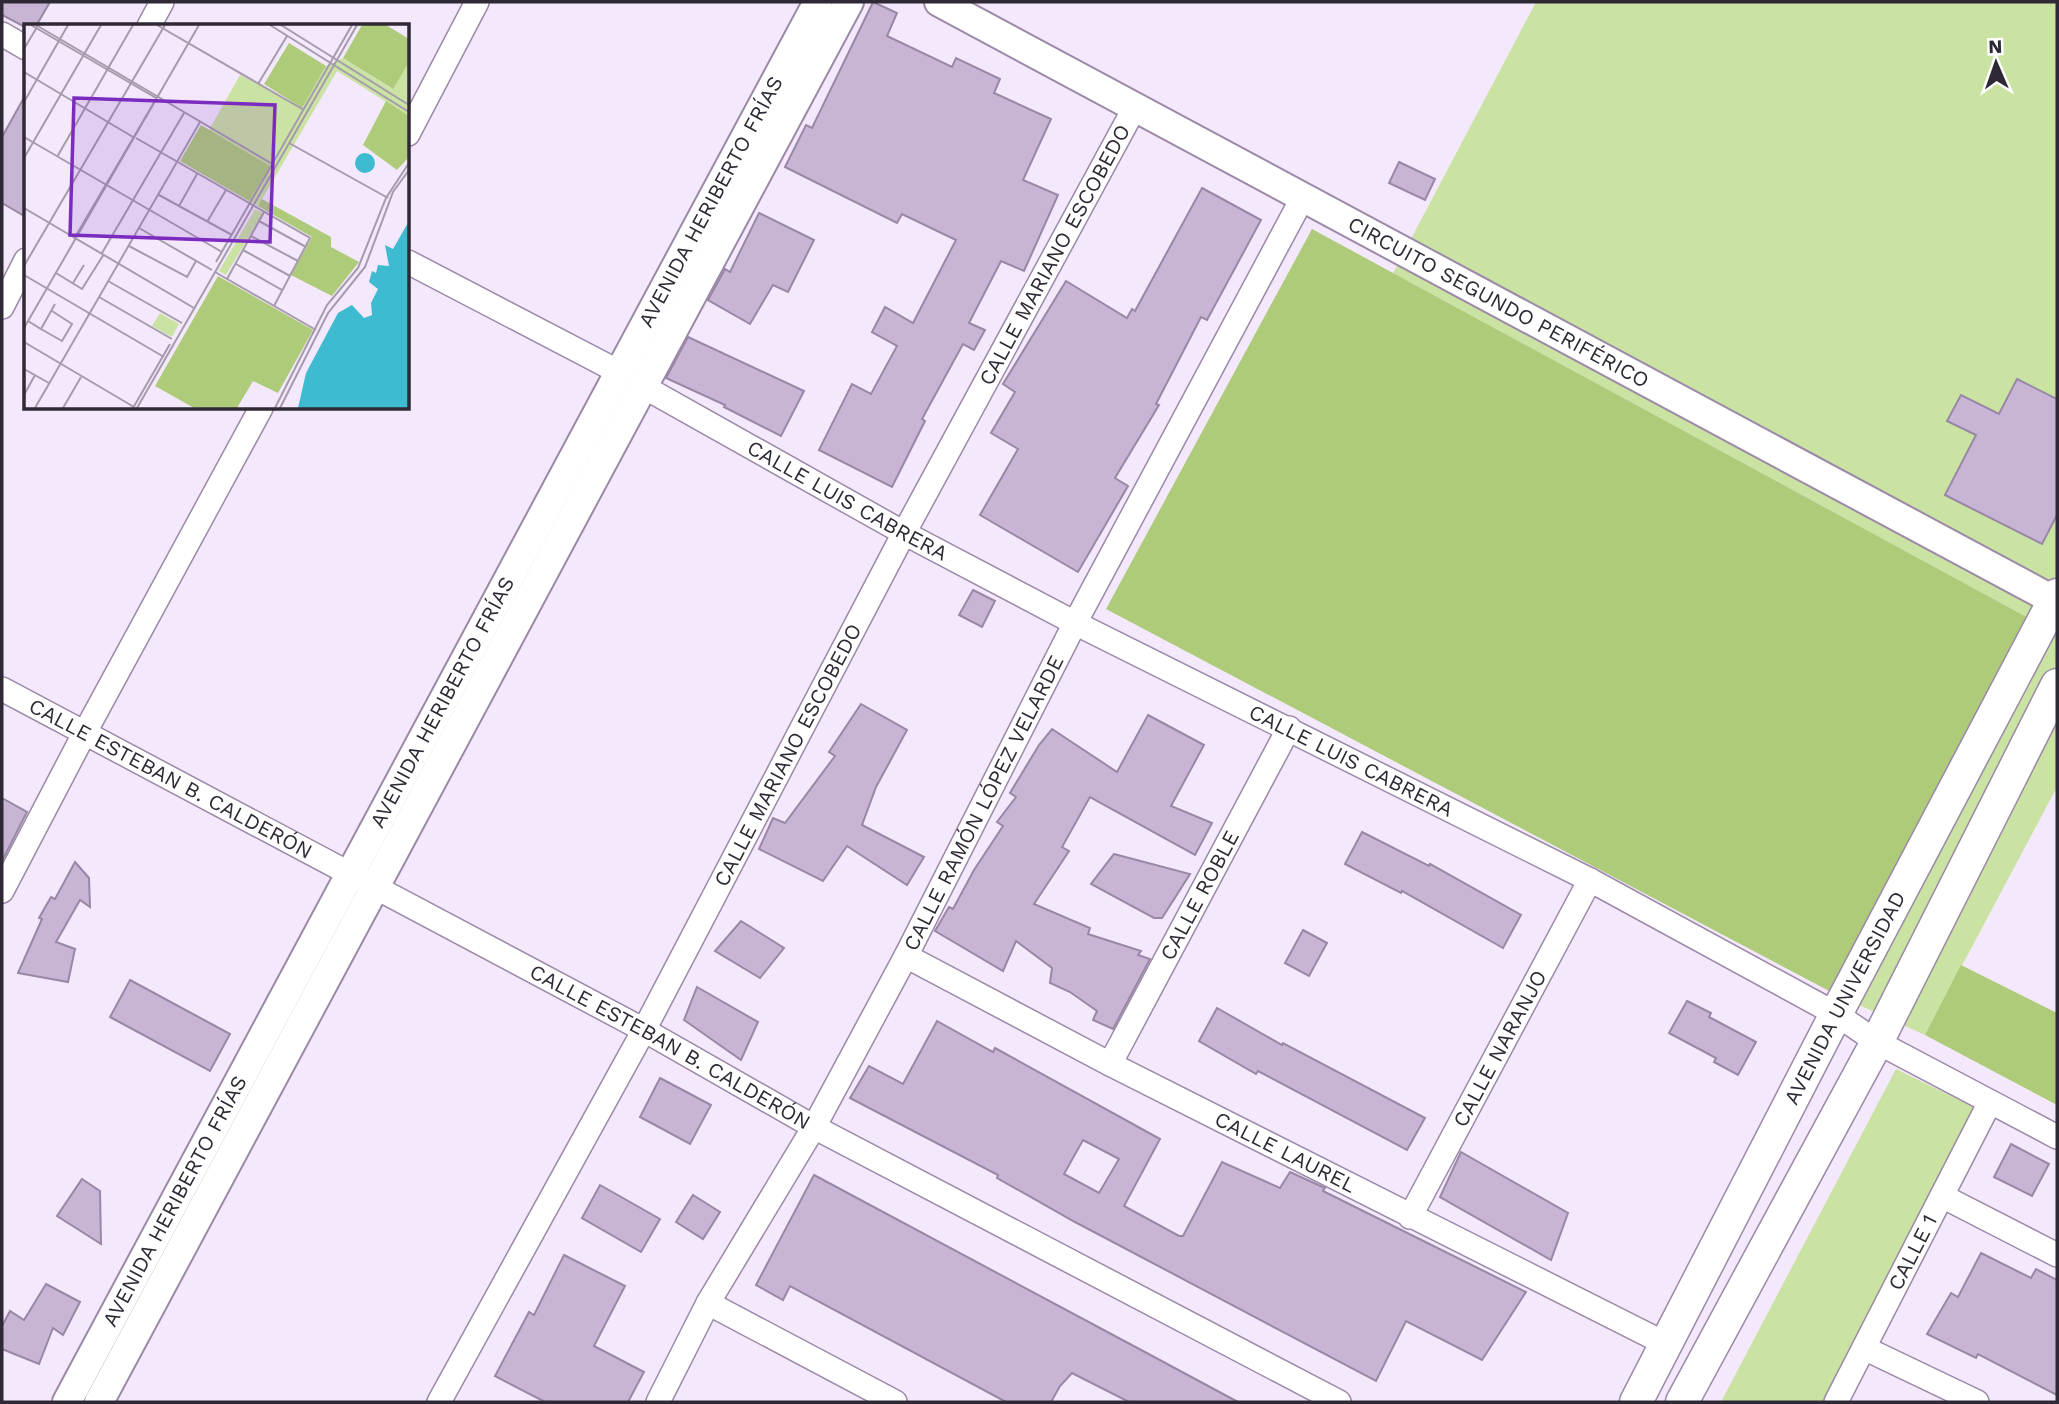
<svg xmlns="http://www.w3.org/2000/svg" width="2059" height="1404" viewBox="0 0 2059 1404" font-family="'Work Sans',sans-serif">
<rect width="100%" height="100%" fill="#f4e8fc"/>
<g fill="#cae2a2">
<path d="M1536,2h521v785l-132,248 -90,-41 201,-372 -643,-349z"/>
<path d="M1896,1069l78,38 -151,295h-102z"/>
</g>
<g fill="#aecb7a">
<path d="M1312,229l724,393 -201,372 -729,-385z"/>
<path d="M1961,965l96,48v92l-132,-70z"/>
</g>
<g fill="#c8b5d6" stroke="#9987a6" stroke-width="2" fill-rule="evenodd">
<path d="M2,2h48l-14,24h-13l-21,-11z"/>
<path d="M873,2l24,11 -10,23 65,31 4,-9 44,21 -6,14 57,26 -28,61 35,15 -34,76 -23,-10 -32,62 16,7 -11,20 -11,-6 -41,75 3,2 -33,66 -73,-37 33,-66 19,10 26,-48 -25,-14 13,-25 28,16 43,-83 -54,-26 -5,9 -112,-56 21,-42 6,3z"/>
<path d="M26,94v123l-24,-14v-66z"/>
<path d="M1399,162l36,17 -10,21 -36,-17z"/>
<path d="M1202,188l59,32 -54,100 -6,-3 -45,87 3,1 -44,73 13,8 -50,86 -98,-57 38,-66 -27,-16 24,-41 -12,-8 63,-103 61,37 5,-9 3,2z"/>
<path d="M759,213l55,27 -26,52 -15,-7 -23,39 -42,-24 17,-31 5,3z"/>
<path d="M688,337l116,54 -23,45 -57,-29 1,-2 -59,-27z"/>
<path d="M2017,379l40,20v116l-15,29 -97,-49 31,-60 -29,-14 14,-26 38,19z"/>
<path d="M973,590l22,11 -13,26 -23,-12z"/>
<path d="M861,704l46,26 -31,57 -14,38 62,32 -17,28 -60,-39 -24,35 -64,-32 14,-31 12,5 50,-67 -6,-4z"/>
<path d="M1148,715l56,30 -33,61 41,17 -17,32 -105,-58 -28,50 7,4 -35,53 56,24 -2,6 53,17 -3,4 12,4 -37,70 -20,-9 4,-9 -27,-19 -20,-9 2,-15 -36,-27 -13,30 -68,-40 14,-24 4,2 21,-39 29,-44 -6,-4 19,-25 -6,-4 29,-48 13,-16 65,43z"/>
<path d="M2,798l25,14 -25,49z"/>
<path d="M1362,832l67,34 1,-2 91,51 -18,33 -101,-57 -1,2 -56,-29z"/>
<path d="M1114,854l76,20 -28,44h-8l-63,-34z"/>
<path d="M75,862l14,16 1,29 -10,-7 -24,42 19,7 -7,33 -50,-9 24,-54 -3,-1 12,-21 4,2z"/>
<path d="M741,921l43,27 -24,30 -45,-27z"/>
<path d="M1303,930l24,13 -18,33 -24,-13z"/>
<path d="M130,980l100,54 -20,37 -100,-54z"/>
<path d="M697,987l61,35 -17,38 -57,-40z"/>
<path d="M1687,1001l24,12 -2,4 47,25 -18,33 -24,-13 2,-4 -47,-25z"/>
<path d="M1217,1008l65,37 1,-2 142,75 -18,32 -149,-79 -2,3 -57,-33z"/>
<path d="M937,1021l56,31 2,-4 165,91 -36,67 55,30h4l39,-74 58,26 10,-16 35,16 -2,3 203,101 -44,68 -76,-39 -30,60 -301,-159 -78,-44 1,-3 -148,-77 19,-32 34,18zM1083,1140l36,19 -20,34 -35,-19z"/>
<path d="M660,1078l51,27 -21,39 -50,-27z"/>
<path d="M2011,1144l38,20 -17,32 -38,-19z"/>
<path d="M1461,1152l107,61 -17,47 -111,-63z"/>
<path d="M814,1175l329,176 95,51h-109l-57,-29 -12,13 -9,16h-45l-216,-116 -7,14 -27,-15z"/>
<path d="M82,1179l18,12 1,53 -44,-28z"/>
<path d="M600,1185l60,34 -19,33 -59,-34z"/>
<path d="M693,1195l27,17 -17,27 -27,-17z"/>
<path d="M1981,1253l50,25 5,-9 21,11v115l-79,-41 -2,4 -49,-24 24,-41 7,4z"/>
<path d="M564,1255l61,31 -31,60 50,26 -16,30h-83l-50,-26 34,-64 5,3z"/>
<path d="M46,1284l34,18 -17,33 -10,-7 -14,36 -37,-15v-23l8,-15 14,9z"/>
</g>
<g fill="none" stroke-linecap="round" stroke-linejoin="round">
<defs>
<g id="minor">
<path d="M149,26l13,-24"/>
<path d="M2,34l24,14"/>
<path d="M408,134l69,-132"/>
<path d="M408,262l211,110"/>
<path d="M2,307l24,-47"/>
<path id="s1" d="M644,387l260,146 171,90 515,257 246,134 41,28 180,95"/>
<path id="s2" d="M2,689l642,341 170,97 525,275"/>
<path d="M2,891l82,-157 177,-326"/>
<path id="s3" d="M906,956l204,108 556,280"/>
<path id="s4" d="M1110,1064l179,-336"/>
<path d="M1942,1196l115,59"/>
<path id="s5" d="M1410,1217l180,-337"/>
<path d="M708,1303l187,99"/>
<path d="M1864,1348l113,54"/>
<path id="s6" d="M439,1402l205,-372 260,-497 231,-426"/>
<path id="s7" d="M658,1402l50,-99 106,-176 92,-171 169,-333 228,-426"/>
<path id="s8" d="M1836,1402l154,-300"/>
</g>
<g id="tertiary">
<path id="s9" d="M939,2l1118,600"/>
<path id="s10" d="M67,1402l751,-1400"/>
<path d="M99,1402l750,-1400"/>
</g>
<g id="secondary">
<path id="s11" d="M1636,1402l200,-388 221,-419"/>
<path d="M1682,1402l195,-360 180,-357"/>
</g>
</defs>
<use href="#minor" stroke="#9b89a7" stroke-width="26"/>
<use href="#tertiary" stroke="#9b89a7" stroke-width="32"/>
<use href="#secondary" stroke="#9b89a7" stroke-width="35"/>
<use href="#minor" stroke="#fff" stroke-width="23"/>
<use href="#tertiary" stroke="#fff" stroke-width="28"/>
<use href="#secondary" stroke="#fff" stroke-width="32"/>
</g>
<g text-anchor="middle" stroke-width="5" stroke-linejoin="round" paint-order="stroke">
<g font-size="21" fill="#2f2835" stroke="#fff">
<text dy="7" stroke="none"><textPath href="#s10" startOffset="1362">AVENIDA HERIBERTO FRÍAS</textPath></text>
<text dy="7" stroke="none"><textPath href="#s6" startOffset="1302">CALLE MARIANO ESCOBEDO</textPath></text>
<text dy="7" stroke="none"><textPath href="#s9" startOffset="635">CIRCUITO SEGUNDO PERIFÉRICO</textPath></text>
<text dy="7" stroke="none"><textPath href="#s1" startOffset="233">CALLE LUIS CABRERA</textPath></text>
<text dy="7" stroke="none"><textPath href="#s10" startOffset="794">AVENIDA HERIBERTO FRÍAS</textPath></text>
<text dy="7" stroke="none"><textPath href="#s6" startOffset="735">CALLE MARIANO ESCOBEDO</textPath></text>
<text dy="7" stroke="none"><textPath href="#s1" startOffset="800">CALLE LUIS CABRERA</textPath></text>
<text dy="7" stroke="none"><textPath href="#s2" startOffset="191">CALLE ESTEBAN B. CALDERÓN</textPath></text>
<text dy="7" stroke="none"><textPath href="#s7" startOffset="682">CALLE RAMÓN LÓPEZ VELARDE</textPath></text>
<text dy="7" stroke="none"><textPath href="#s4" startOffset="191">CALLE ROBLE</textPath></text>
<text dy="7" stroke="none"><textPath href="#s11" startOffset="455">AVENIDA UNIVERSIDAD</textPath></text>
<text dy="7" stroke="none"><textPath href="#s2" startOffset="758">CALLE ESTEBAN B. CALDERÓN</textPath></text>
<text dy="7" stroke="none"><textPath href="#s5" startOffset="191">CALLE NARANJO</textPath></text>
<text dy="7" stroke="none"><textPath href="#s3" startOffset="427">CALLE LAUREL</textPath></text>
<text dy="7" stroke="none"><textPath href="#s10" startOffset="228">AVENIDA HERIBERTO FRÍAS</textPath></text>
<text dy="7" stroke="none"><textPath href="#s8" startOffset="168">CALLE 1</textPath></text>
</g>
</g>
<g transform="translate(24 24)">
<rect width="385" height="385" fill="#f4e8fc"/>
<path d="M319,34l49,31 17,-27v54l-72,-45 -79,135 -9,-5 -40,-71 31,-55 62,32 24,-41zM231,185l8,4 -37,62 -7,-4zM136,289l19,11 -7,13 -20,-11z" fill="#cae2a2"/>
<path d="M338,1h24l23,14v23l-16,27 -50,-31zM265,19l37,23 -24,42 -38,-24zM362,77l23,15v41l-12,13 -34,-25zM177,101l69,41 -21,35 -69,-40zM238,175l69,38v10l28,15 -27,34 -41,-21 21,-38 -54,-31zM194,252l95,54 -35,63 -25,-12 -16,27h-43l-39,-22z" fill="#aecb7a"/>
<path d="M331 139a10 10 0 1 1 20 0a10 10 0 1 1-20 0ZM385,197v187h-111l8,-35 32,-60 14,-8 12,13 8,-3 -1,-12 7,-14 -9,-7 3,-11 4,2 2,-8 11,1 -4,-21 8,4z" fill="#3ebbd0"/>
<path fill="none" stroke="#a59bac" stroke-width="2" d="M7,1l125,73M12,1l238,140M133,1l147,85M246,1l139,87M257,1l128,80M0,25l13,-22M0,48l109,65M234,60l29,-48M0,78l44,-77M0,113l198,115M112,114l174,100 -36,68M265,119l99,55M33,133l76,-132M0,134l77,-133M135,171l73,40M155,182l18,-32M0,184l170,100M235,197l47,26M183,198l19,-32M115,204l73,42M227,212l47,25M50,215l85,-145M105,222l58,31 9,-16M219,226l47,26M78,229l82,-140M192,238l136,-237M212,240l46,26M0,242l141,-241M191,248l101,58M32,249l26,16 22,-35M0,251l140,82M203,255l37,-67M84,257l74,42M49,259l11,-18M75,273l73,42M4,297l13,8 14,-25M0,304l175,-303M17,305l21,12 10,-17 -20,-13M0,318l110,65M0,345l25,14M0,371l11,-20M11,384l165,-286M39,384l18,-31M109,384l37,-64M113,384l220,-383M251,384l52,-103 31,-37 28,-70 23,-35M256,384l48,-95 37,-46 28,-75 16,-22"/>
<path fill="#7b2cbf" fill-opacity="0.15" stroke="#7b2cbf" stroke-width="3.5" d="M50,74l201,7 -5,137 -200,-7z"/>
<rect width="385" height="385" fill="none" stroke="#2f2835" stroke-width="3.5"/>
</g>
<rect width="2059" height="1404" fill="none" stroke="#2f2835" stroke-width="7"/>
<g transform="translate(1996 63) rotate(358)" stroke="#ffffff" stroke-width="5" paint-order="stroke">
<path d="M0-5L12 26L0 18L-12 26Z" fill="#2f2835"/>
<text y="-10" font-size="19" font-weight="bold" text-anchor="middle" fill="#2f2835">N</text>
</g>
</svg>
